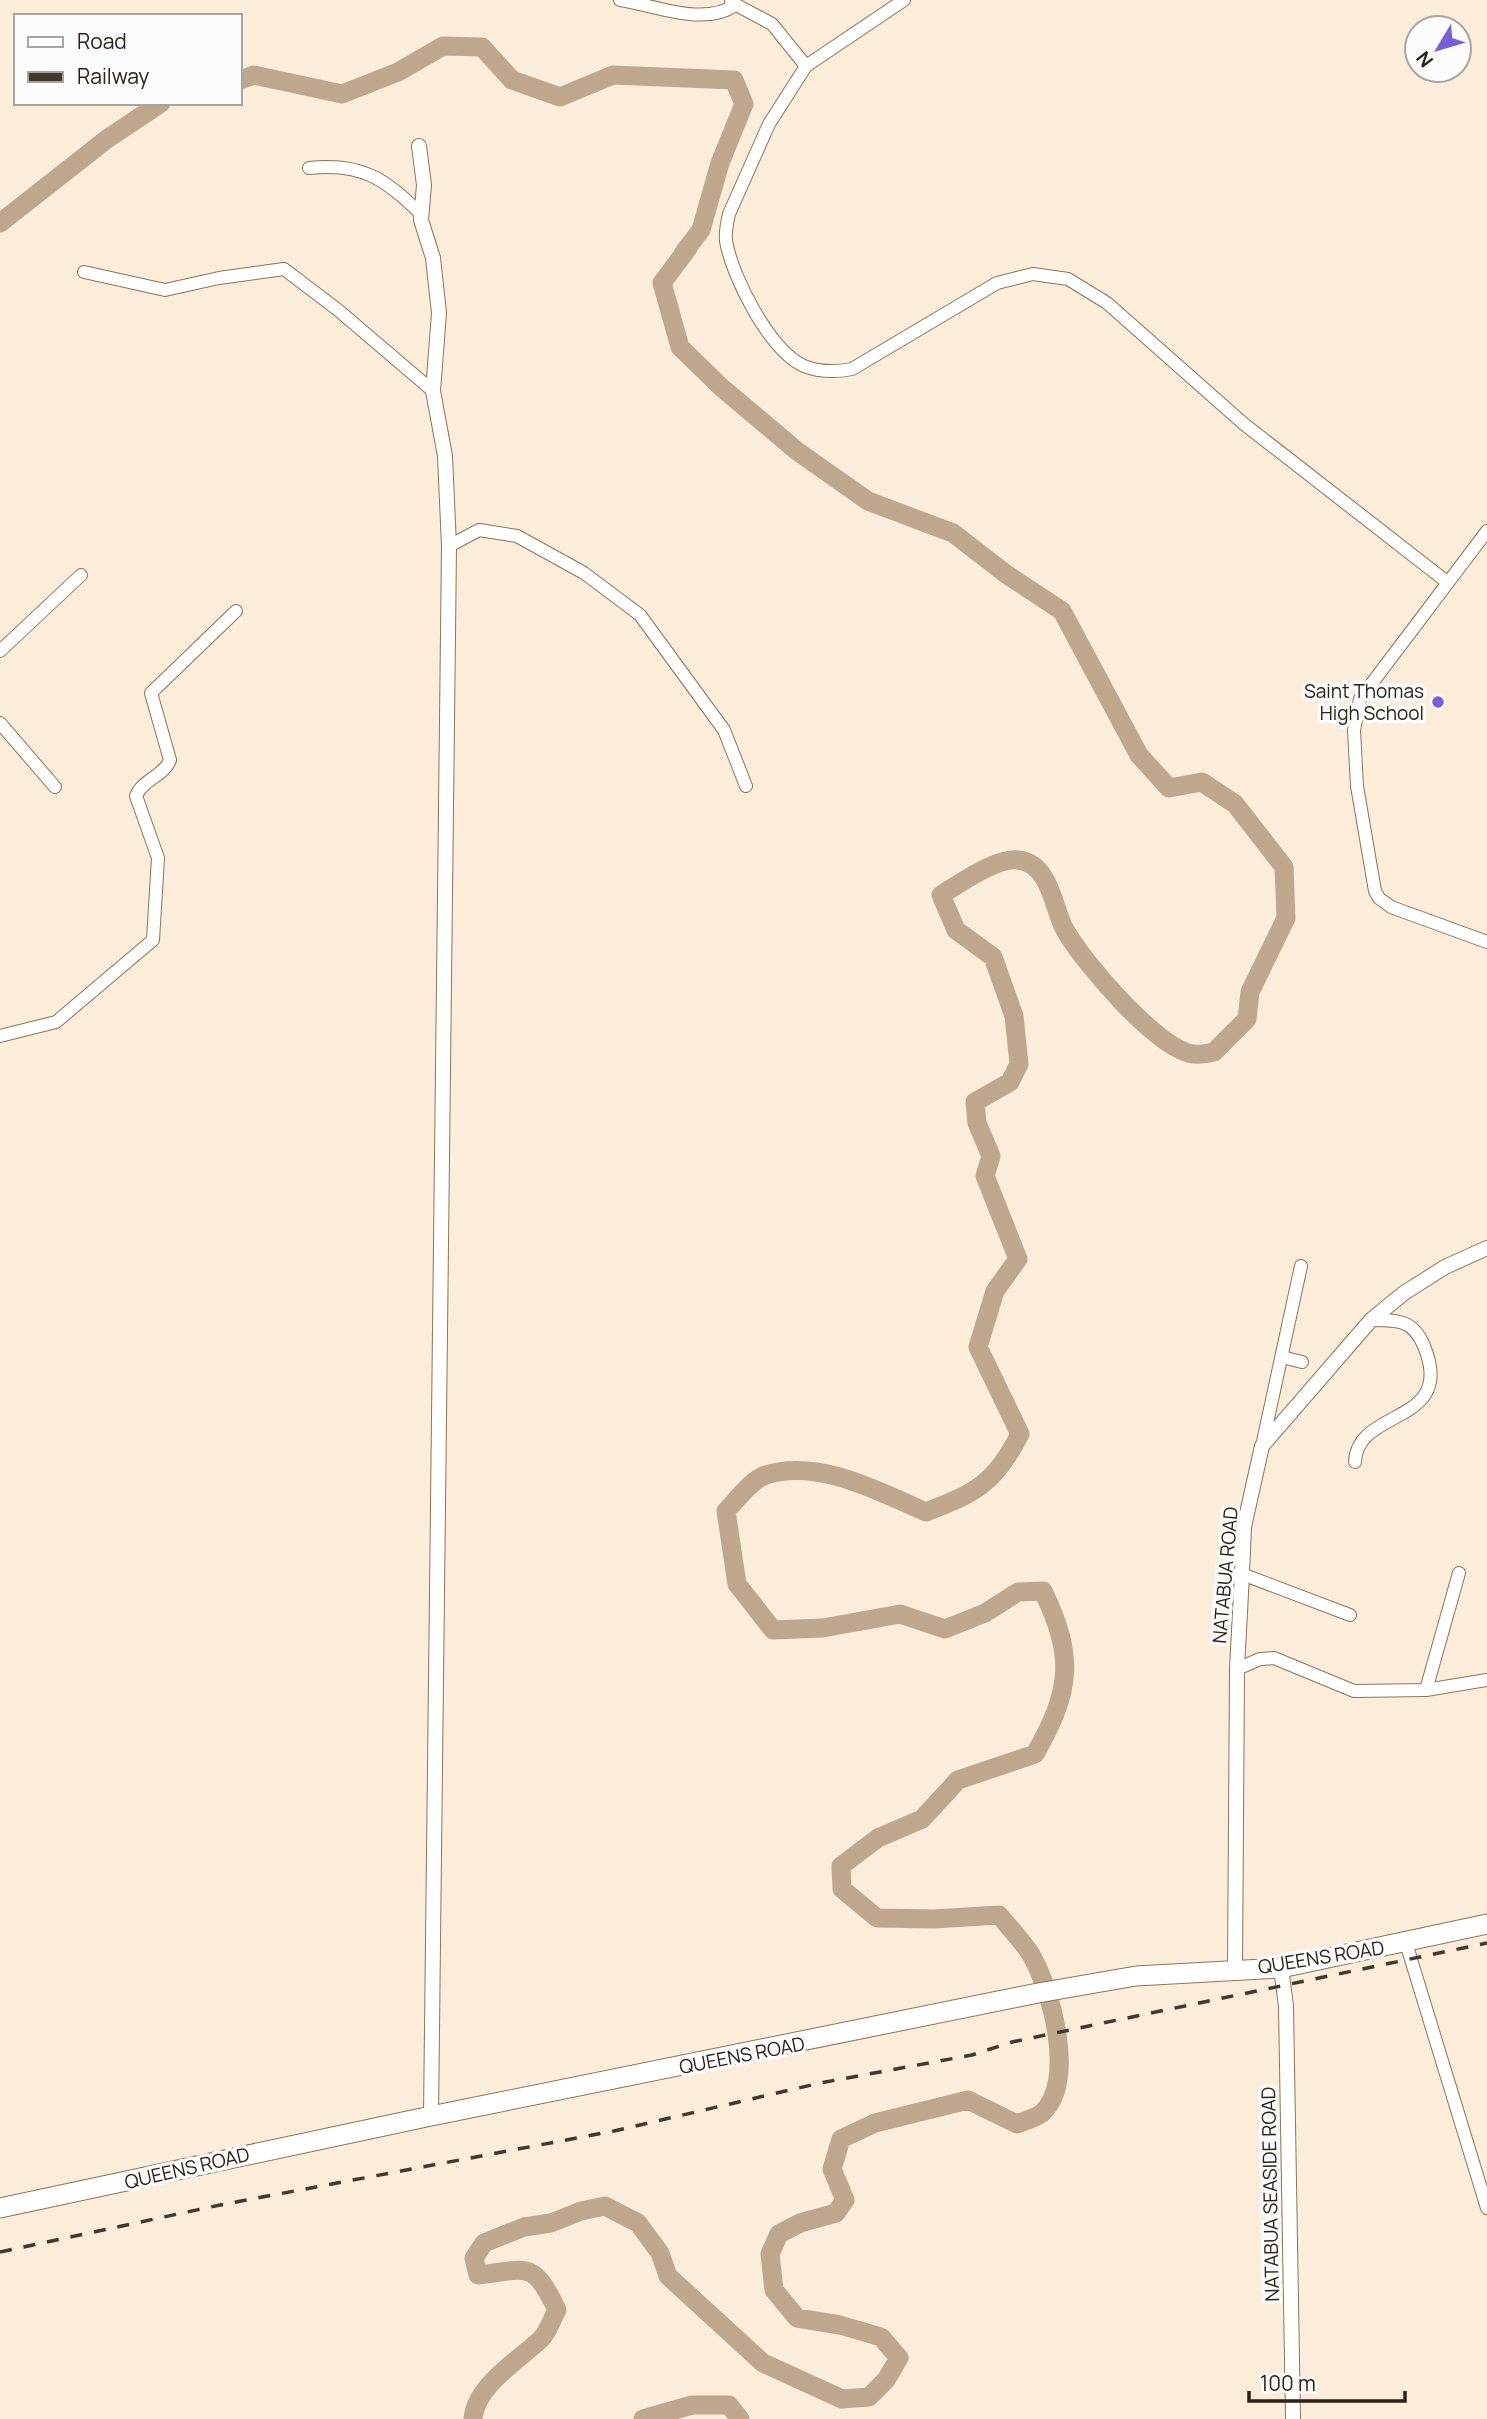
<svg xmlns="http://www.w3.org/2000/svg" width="1487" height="2419" viewBox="0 0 1487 2419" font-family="Manrope,sans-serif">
<rect width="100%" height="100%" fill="#fcecda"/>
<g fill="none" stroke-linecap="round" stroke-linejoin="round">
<g stroke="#bfa78d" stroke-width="19">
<path d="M240,80l14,-5 88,19 56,-22 45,-26 39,1 30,33 48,17 53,-22 121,5 10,24 -24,59 -19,67 -17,22"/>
<path d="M0,223l107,-84 54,-36"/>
<path d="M473,2419c3,-34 45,-58 68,-80 7,-7 11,-20 16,-29 -24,-50 -28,-41 -79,-35l-4,-17 10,-15 40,-16 27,-4 30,-12 24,-5 33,17 22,30 8,23 95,87 79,36 27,-2 17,-17 13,-22 -18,-21 -41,-12 -43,-7 -23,-28 -4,-36 9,-20 21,-11 36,-10 9,-13 -13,-31 9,-30 34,-16 93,-23 49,24c7,-3 19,-6 25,-11 35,-32 9,-125 -12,-160 -9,-13 -21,-26 -31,-38l-65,4 -57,-1 -35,-29 -1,-23 37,-28 44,-19 36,-39 77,-26c36,-63 40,-97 8,-163l-25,1 -33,21 -40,16 -45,-15 -77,14 -50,2 -36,-46 -11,-73c10,-10 26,-32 40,-36 52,-17 114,17 160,37 50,-19 69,-29 94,-78l-42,-87 17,-56 23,-32 -33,-83 6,-20 -14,-33 -2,-21 35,-20 9,-18 -5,-48 -21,-59 -37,-27 -15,-35c18,-11 56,-38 77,-35 32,3 35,47 46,68 17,32 93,121 129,126 6,1 15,-1 21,-2l33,-33 3,-27 36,-74 -2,-51 -49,-63 -33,-22 -33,6 -30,-33 -77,-144 -56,-37 -53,-41 -85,-32 -71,-50 -76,-64 -41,-40 -18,-64 26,-35"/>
<path d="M643,2419l49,-14h37l11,14"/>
</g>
<defs>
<g id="minor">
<path d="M620,0c34,5 84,27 115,5"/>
<path d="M904,0l-98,66 -37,58 -40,90c-2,9 -4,17 -3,27 6,36 44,110 78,125 15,6 33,6 48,3l145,-86 36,-9 35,5 39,24 137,121 203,158"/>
<path d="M731,2l41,22 34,42"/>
<path d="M309,168c53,-6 76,11 113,47"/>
<path d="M84,272l81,18 54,-12 65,-9 54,41 95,81"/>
<path d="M1487,531l-127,168 -6,31 3,56 18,105 4,7 12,9 96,35"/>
<path d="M449,546l30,-16 38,6 67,37 56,42 84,115 22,56"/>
<path d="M0,651l81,-76"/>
<path d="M0,723l55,64"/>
<path d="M0,1036l56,-14 97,-82 5,-82 -22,-62c7,-17 28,-20 34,-36l-19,-67 85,-82"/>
<path d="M1282,1357l20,5"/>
<path d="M1262,1446l39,-180"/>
<path d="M1355,1462c2,-55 102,-36 69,-116 -11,-27 -28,-26 -53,-26"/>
<path d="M1242,1574l108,41"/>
<path d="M1237,1669l23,-10 14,-1 80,33 72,-1 61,-10"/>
<path d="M1426,1690l33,-117"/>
<path d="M1406,1943l81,265"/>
</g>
<g id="tertiary">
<path d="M419,146l5,39 -3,35 12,38 6,55 -6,78 12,65 4,90 -18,1570"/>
<path d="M1281,1968l5,38 7,413"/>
<path d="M1235,1970l2,-301 5,-95 2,-47 18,-81 109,-126 33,-27 41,-26 42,-19"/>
</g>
<path id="trunk" d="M0,2208l431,-92 607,-123 98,-17 145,-8 206,-44"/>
</defs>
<use href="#minor" stroke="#8b7459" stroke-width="14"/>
<use href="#tertiary" stroke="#8b7459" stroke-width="16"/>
<use href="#trunk" stroke="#8b7459" stroke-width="21"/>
<use href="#minor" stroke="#fff" stroke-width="12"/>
<use href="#tertiary" stroke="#fff" stroke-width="14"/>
<use href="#trunk" stroke="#fff" stroke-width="19"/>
<path stroke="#43382c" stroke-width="3.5" stroke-dasharray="12 12" stroke-linecap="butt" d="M0,2252l220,-47 394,-74 206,-48 152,-28 40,-13 475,-99"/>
</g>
<circle fill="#7a5ed8" stroke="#fcfcfc" stroke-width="2.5" cx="1438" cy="702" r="7"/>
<g text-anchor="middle" stroke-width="7" stroke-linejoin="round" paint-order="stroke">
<g font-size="19" fill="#2b2116" stroke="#fcfcfc" text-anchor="end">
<text x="1424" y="698">Saint Thomas<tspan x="1424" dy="22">High School</tspan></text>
</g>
<g font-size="19" fill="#2b2116" stroke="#fcfcfc">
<text transform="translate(1225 1575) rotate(-85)" y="7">NATABUA ROAD</text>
<text transform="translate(1321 1957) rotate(-9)" y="7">QUEENS ROAD</text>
<text transform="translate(742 2055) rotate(-11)" y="7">QUEENS ROAD</text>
<text transform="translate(187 2168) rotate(-13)" y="7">QUEENS ROAD</text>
<text transform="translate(1270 2194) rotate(-91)" y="7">NATABUA SEASIDE ROAD</text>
</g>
</g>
<rect x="14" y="14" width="228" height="91" fill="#fcfcfc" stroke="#a8a4a0" stroke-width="2"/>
<rect x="28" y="37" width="35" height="10" fill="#ffffff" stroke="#a8a4a0" stroke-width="2"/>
<text x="77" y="49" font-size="21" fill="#2b2116">Road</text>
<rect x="28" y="72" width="35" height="10" fill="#43382c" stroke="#a8a4a0" stroke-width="2"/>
<text x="77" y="84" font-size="21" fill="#2b2116">Railway</text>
<g transform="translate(1438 49) rotate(232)"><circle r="33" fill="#fcfcfc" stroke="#a8a4a0" stroke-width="2"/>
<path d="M0-5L12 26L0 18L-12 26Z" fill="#7a5ed8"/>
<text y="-10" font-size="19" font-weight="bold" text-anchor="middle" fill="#2b2116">N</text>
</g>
<path d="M1249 2391v10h156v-10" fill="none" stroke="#2b2116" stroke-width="3.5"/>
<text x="1260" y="2391" font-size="21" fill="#2b2116" stroke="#fcfcfc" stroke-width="5" paint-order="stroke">100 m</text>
</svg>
